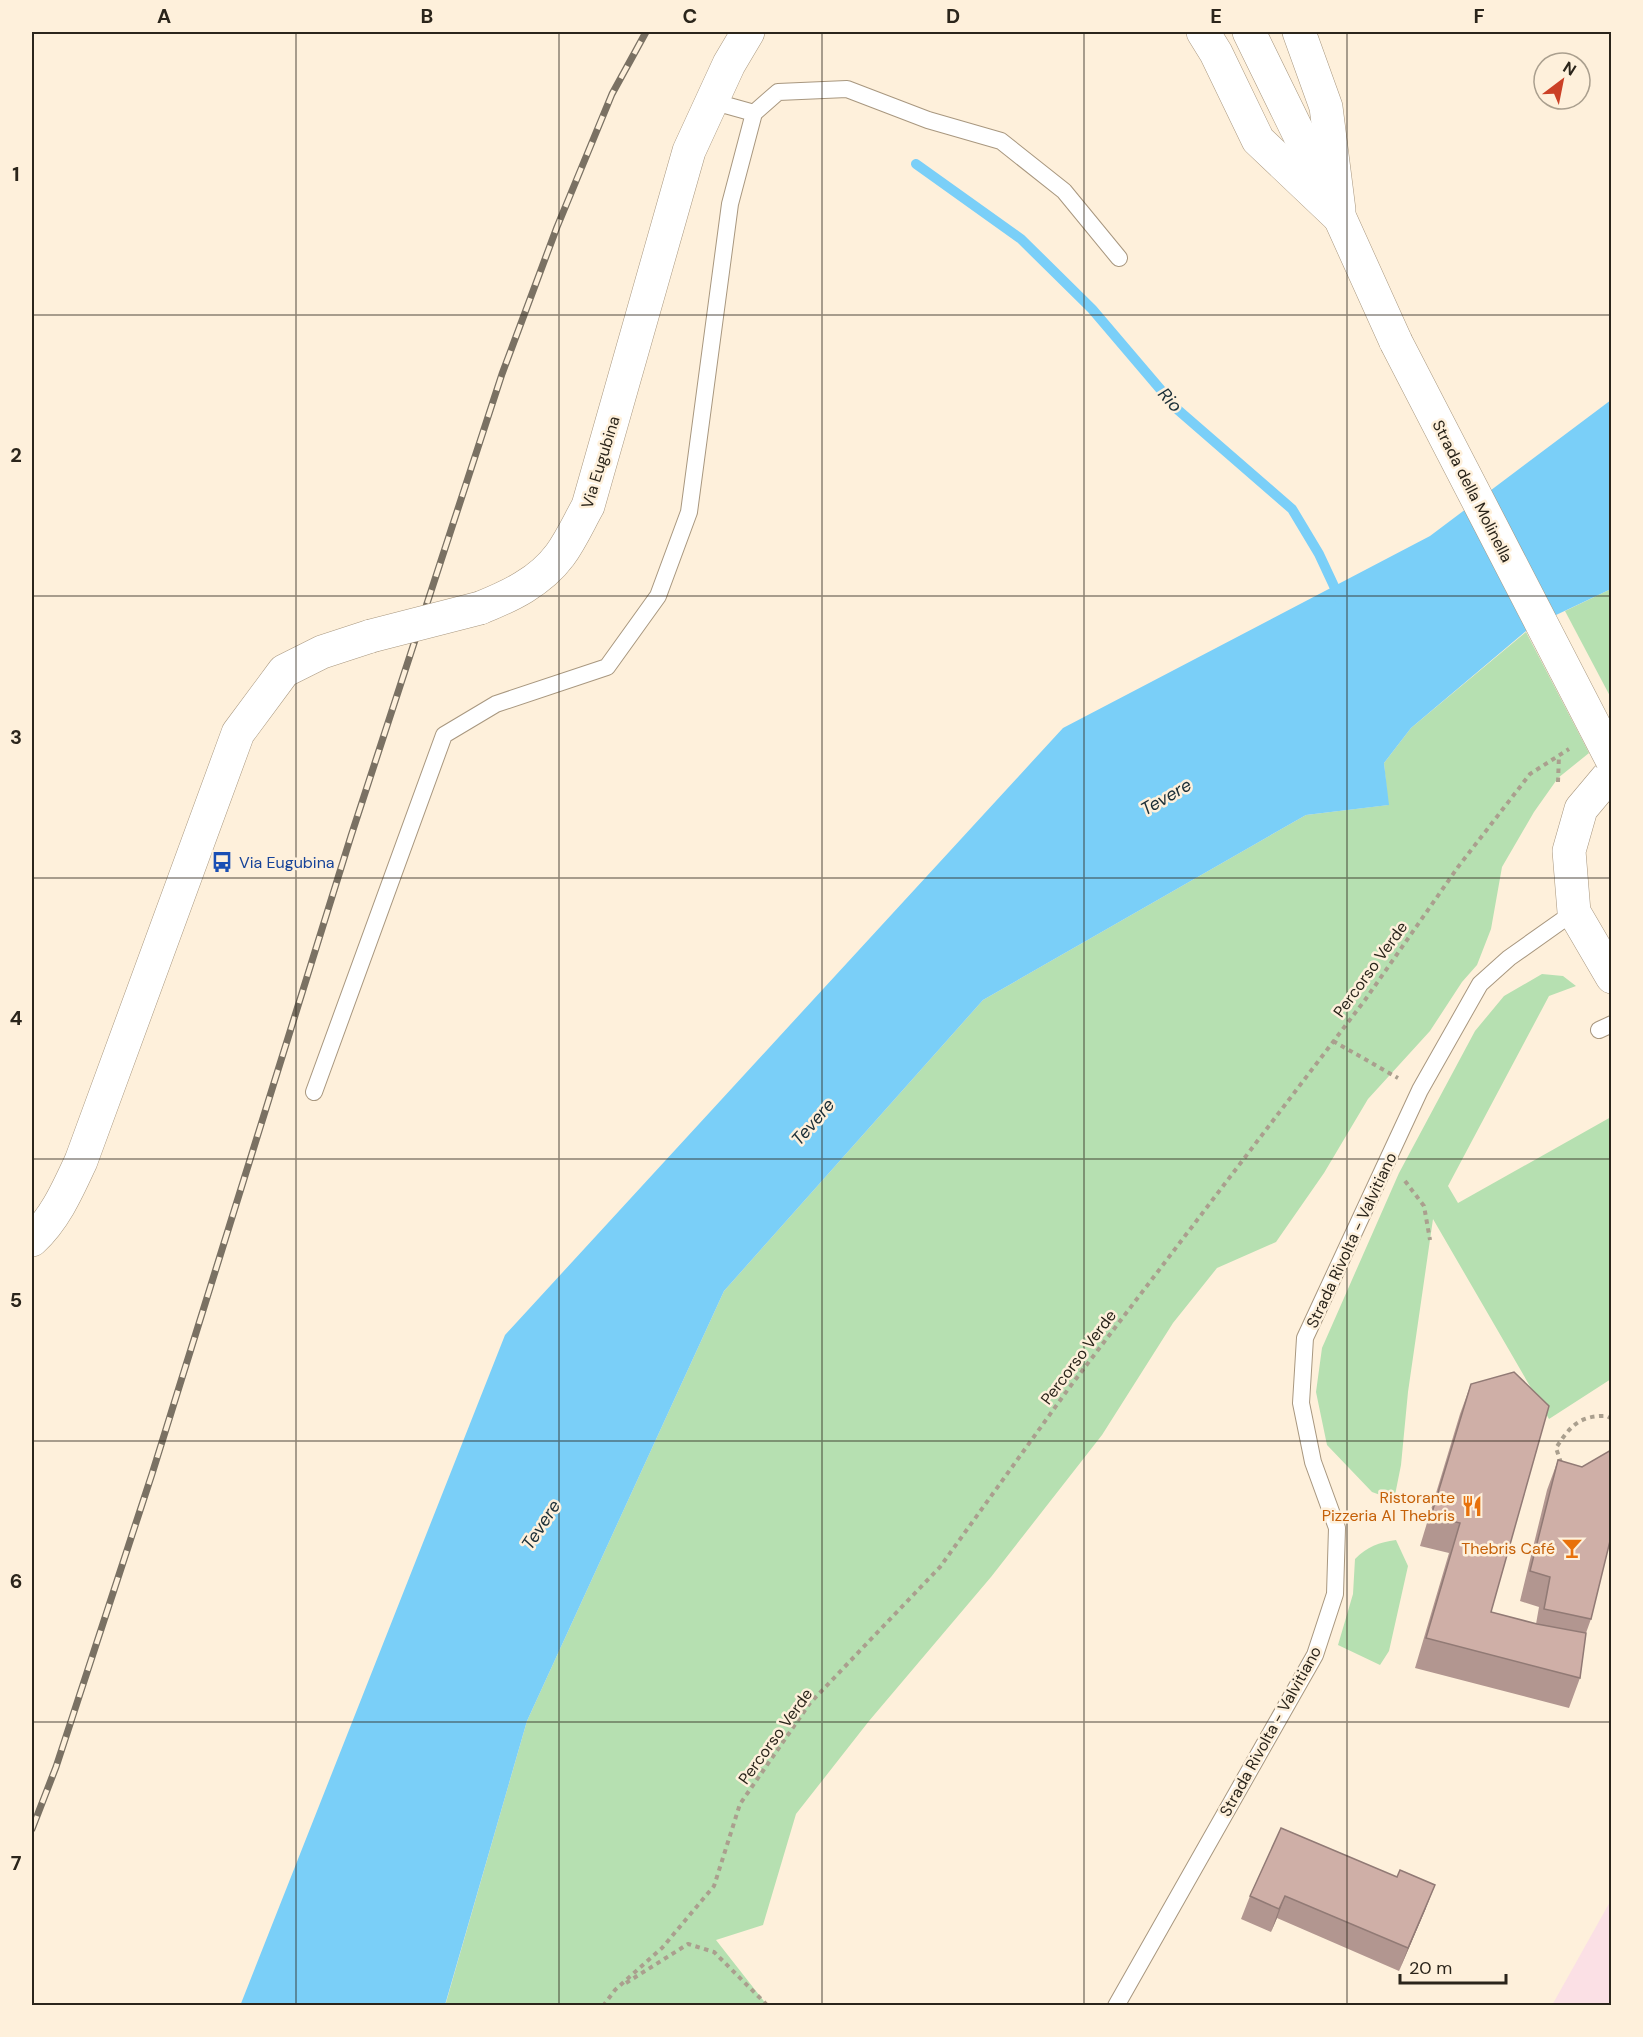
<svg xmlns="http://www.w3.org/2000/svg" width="1643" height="2037" viewBox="0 0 1643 2037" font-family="'DM Sans',sans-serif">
<rect width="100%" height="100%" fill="#fef0db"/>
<path fill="#fbe0e5" d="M1611,1900v105h-59l3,-5z"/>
<g fill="#b6e0b1">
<path d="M1611,589v109l-46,-87z"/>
<path d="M1526,632l63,121 -31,25 -24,34 -32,55 -11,62 -14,36 -15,17 -32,49 -62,68 -44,74 -48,69 -59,26 -44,55 -71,112 -111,142 -122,144 -73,93 -33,111 -47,15 51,65 -322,1 82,-285 197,-430 259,-291 323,-185 82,-10 -4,-42 27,-35z"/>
<path d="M1542,974l21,2 13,10 -27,10 -101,190 10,17 153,-86v262l-62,40 -116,-200 -25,173 -7,73 -7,35 -22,-8 -45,-47 -11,-53 6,-44 77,-175 76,-142 29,-35z"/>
<path d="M1396,1540l12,26 -19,85 -9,14 -42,-20 15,-51 2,-35c12,-12 24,-17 41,-19z"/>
</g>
<path fill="#7acff8" d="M1611,400v189l-74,35 -11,7 -115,97 -27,35 5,42 -83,10 -323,185 -259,291 -197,430 -82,284 -205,1 265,-671 558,-607 367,-192z"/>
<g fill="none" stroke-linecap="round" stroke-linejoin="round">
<path stroke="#7acff8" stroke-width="10" d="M916,164l105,75 71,70 86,101 114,99 27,45 21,45"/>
<defs>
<g id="service">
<path d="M754,113l24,-21 69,-3 81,31 73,21 63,50 55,67"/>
<path d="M1599,1030l13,-6"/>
<path d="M314,1092l130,-357 52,-31 111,-37 51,-71 31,-84 41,-308 24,-91 -43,-12"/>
<path d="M1116,2006l199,-351 20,-61 2,-66 -24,-66 -12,-59 4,-65 115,-248 60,-106 29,-26 65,-46"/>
</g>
<path id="minor" d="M1612,776l-5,2 -26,31 -12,42 5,61 38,65"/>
<g id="tertiary">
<path d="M1203,32l13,21 42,87 80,76"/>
<path d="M1299,32l27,75 13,103"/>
<path d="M480,608c30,-12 60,-26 80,-53 11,-15 19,-33 28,-49l101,-355 40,-87 19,-32"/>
<path d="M32,1240c23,-21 36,-51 49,-79l157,-428 46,-62 38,-19 49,-16"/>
</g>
<path id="secondary" d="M1249,32l91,186 56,124"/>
</defs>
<use href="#service" stroke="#a8977f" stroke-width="18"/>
<use href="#minor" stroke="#a8977f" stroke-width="34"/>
<use href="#tertiary" stroke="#a8977f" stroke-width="34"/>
<use href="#secondary" stroke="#a8977f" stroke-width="34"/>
<g stroke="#aa9f8e" stroke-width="4" stroke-dasharray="4.5 4.5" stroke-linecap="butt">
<path d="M1558,782l1,-27"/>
<path d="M1333,1041l65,37"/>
<path d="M1405,1181l19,25 6,34"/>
<path d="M1561,1463l-5,-15c14,-22 24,-33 51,-32l5,3"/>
<path d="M626,1983l62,-39 26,8 54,54"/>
<path d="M603,2006l12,-16 47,-42 52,-62 26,-82 70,-101 130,-136 129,-179 296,-388 93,-133 72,-93 39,-25"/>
</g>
<use href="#service" stroke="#fff" stroke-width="16"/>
<use href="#minor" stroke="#fff" stroke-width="33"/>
<use href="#tertiary" stroke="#fff" stroke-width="33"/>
<use href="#secondary" stroke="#fff" stroke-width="33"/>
<defs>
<path id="rail" d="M32,1829l24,-62 96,-293 199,-638 151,-462 55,-147 55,-133 34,-62"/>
</defs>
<use href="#rail" stroke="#7a7163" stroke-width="7"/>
<use href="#rail" stroke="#fef0db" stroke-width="4.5" stroke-dasharray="14" stroke-linecap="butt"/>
<defs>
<path id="tertiary-bridge" d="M371,636l109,-28"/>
<path id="secondary-bridge" d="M1396,342l216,418"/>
</defs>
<use href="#tertiary-bridge" stroke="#a8977f" stroke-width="34" stroke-linecap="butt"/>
<use href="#secondary-bridge" stroke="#a8977f" stroke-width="34" stroke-linecap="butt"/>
<use href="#tertiary-bridge" stroke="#fff" stroke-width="33"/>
<use href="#secondary-bridge" stroke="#fff" stroke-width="33"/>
</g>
<g fill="#b29690">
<path d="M1471,1384l20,228 45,12 3,-17 -19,-6 27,-111 11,-30 33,159 -5,14 -6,45 -11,30 -154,-40 34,-115 -29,-7 40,-132z"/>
<path d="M1281,1828l145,80 -27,63 -122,-53 -6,14 -30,-13 9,-23z"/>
</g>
<g fill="#917a75">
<path d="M1435,1885l-9,23 -27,63 9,-23z"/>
<path d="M1285,1896l-8,22 -6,14 8,-23z"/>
</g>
<g fill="#cfafa7" stroke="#917a75" stroke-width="1.5">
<path d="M1514,1372l35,34 -58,206 46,12 49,9 -6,45 -154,-40 34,-115 -29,-7 40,-132z"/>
<path d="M1611,1450v87l-20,82 -47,-10 6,-32 -20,-6 28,-111 24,7z"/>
<path d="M1281,1828l116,49 3,-7 35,15 -27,63 -123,-52 -6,13 -29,-13z"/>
</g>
<path fill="none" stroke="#2b251b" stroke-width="1.5" stroke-opacity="0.55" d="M296,32v1974M559,32v1974M822,32v1974M1084,32v1974M1347,32v1974M32,315h1580M32,596h1580M32,878h1580M32,1159h1580M32,1441h1580M32,1722h1580"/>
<defs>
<symbol id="bus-bare" viewBox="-9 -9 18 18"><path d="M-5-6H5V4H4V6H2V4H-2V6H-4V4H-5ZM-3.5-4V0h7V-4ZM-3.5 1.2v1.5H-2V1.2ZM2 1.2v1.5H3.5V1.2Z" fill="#1a4fb4" stroke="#fef0db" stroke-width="2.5" paint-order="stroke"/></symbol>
<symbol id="restaurant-bare" viewBox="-9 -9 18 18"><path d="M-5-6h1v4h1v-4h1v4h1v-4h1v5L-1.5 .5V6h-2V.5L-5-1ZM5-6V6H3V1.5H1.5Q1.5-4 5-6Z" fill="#e8710a" stroke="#fef0db" stroke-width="2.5" paint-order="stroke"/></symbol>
<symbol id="bar-bare" viewBox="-9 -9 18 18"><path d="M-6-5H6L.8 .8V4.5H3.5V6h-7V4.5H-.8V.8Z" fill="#e8710a" stroke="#fef0db" stroke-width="2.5" paint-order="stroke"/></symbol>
</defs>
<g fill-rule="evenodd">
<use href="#bus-bare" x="207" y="847" width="30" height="30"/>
<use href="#restaurant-bare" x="1457" y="1491" width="30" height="30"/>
<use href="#bar-bare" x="1557" y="1533" width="30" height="30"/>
</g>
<g text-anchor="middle" stroke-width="5" stroke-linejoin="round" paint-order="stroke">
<g font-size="16" fill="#2b251b" stroke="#fef0db">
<text transform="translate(600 462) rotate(-73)" y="6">Via Eugubina</text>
<text transform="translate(1473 491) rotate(63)" y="6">Strada della Molinella</text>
<text transform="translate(1370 969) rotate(-54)" y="6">Percorso Verde</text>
<text transform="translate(1351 1240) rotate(-65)" y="6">Strada Rivolta - Valvitiano</text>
<text transform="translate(1078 1357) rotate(-53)" y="6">Percorso Verde</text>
<text transform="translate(1270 1731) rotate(-61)" y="6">Strada Rivolta - Valvitiano</text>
<text transform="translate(775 1736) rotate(-54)" y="6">Percorso Verde</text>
</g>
<g font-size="16" fill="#164399" stroke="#fef0db" text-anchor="start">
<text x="239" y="868">Via Eugubina</text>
</g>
<g font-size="16" fill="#c56008" stroke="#fef0db" text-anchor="end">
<text x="1455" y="1503">Ristorante<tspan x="1455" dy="18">Pizzeria AI Thebris</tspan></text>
<text x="1555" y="1554">Thebris Café</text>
</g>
<g font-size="18" font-style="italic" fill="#1a2e37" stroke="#fef0db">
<text transform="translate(1170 400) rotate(48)" y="6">Rio</text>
<text transform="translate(1166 797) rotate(-30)" y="6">Tevere</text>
<text transform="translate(813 1122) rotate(-49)" y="6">Tevere</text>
<text transform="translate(541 1525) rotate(-57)" y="6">Tevere</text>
</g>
</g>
<rect width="1643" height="2037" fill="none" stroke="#fef0db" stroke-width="66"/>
<g transform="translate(1562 81) rotate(32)"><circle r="28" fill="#fef0db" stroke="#aa9f8e" stroke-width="1.5"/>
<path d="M0-4.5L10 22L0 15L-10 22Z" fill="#cb4026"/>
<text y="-9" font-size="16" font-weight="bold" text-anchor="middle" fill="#2b251b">N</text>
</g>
<path d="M1400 1974v9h106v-9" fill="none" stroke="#2b251b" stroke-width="3"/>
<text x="1409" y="1974" font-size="18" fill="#2b251b" stroke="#fef0db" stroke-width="4.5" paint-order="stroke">20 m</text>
<rect x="33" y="33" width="1577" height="1971" fill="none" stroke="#2b251b" stroke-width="2"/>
<g font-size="20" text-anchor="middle" font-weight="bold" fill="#2b251b">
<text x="164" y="23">A</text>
<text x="427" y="23">B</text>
<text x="690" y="23">C</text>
<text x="953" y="23">D</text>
<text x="1216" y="23">E</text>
<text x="1479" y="23">F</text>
<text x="16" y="181">1</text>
<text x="16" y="462">2</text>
<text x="16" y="744">3</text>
<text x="16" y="1025">4</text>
<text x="16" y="1307">5</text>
<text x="16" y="1588">6</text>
<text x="16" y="1870">7</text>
</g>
</svg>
